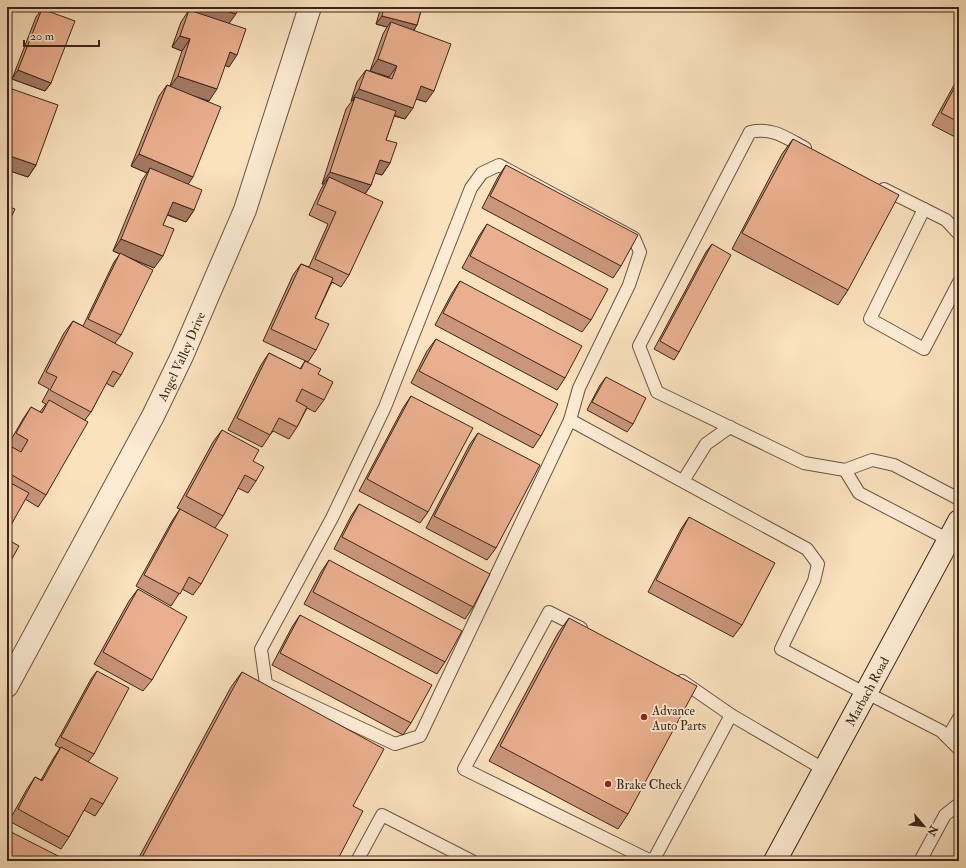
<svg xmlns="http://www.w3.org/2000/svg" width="966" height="868" viewBox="0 0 966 868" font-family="'IM FELL Double Pica',serif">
<rect width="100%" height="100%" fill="#fae2bd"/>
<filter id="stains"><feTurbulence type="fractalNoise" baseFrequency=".005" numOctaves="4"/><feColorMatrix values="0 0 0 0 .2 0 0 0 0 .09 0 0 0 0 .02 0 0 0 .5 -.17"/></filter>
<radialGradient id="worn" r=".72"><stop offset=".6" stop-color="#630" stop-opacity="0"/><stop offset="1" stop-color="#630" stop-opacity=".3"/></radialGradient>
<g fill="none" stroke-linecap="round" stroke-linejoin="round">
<defs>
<g id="service">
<path d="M805,148c-19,-10 -32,-21 -55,-16l-111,214 18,46 147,71 41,7 27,-10 22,5 65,34"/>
<path d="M499,165l135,73 6,14 -11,33 -50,103 -9,32 -150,316 -25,8 -129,-60 -5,-35 71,-131 53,-111 86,-219 11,-15z"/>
<path d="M884,189l62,31 13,14"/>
<path d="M924,209l-54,110 54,30 35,-67"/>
<path d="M570,420l237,129 11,15 -4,17 -33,68 85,45"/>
<path d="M845,470l14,23 90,47"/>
<path d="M683,481l23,-37 24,-17"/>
<path d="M581,628l-32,-16 -85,157 187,92"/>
<path d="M682,681l49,34 94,55"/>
<path d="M867,693l74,38 18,18"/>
<path d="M948,737l11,-19"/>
<path d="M357,861l25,-46 90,46"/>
<path d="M653,861l78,-146"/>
<path d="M920,861l25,-46 14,-11"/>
</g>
<g id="minor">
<path id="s1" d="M7,686l146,-270 29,-60 63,-146 65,-203"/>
</g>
<g id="secondary">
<path id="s2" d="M775,861l184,-340"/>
</g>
</defs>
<use href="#service" stroke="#6b5442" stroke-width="14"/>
<use href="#minor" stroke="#6b5442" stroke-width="24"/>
<use href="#secondary" stroke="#3b2419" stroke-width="24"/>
<use href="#service" stroke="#fcecd4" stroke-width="12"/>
<use href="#minor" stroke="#fcecd4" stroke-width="22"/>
<use href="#secondary" stroke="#fcecd4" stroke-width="22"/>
</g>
<g fill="#c9967a" stroke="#3b2419">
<path d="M197,7h41l-9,16v44l-4,-2 -16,36 -7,-2 -14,85 6,26 -8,12 -19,-7 -4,10 -9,43 -33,-14v81l-6,8 6,32 -8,12 -7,-4 -15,29 -6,8 -39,75 -8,12 -13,-8 -18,33v-82l3,-4 -2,-1 15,-26 8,-12 9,5 6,-8 -4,-2 7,-13 -11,-6 26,-50 9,-12 10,5 31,-64 6,-8 -7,-3 29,-71 5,-7 -16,-7 28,-70 8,-11 3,1 12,-35 -10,-4 9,-25 8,-12 6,2z"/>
<path d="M381,7h41l-5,18 -3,5 12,72 -10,-3 -11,20 -11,-3 -8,24 4,23 -8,12 -7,-2 -4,12 -6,9 -16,81 -8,12 -9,-5 -17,36 1,32 -8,12 -45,-21 30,-66 8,-11 8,3 19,-43 -19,-9 12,-26 3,-5h-2l24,-75 6,-8h-1l6,-19 9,-12 23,8v-1l-19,-6 13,-37 4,-7 -11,-3z"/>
<path d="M42,9l9,74 -6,8 -33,-12 24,-62z"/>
<path d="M959,76v63l-27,-14z"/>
<path d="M12,89l24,76 -8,12 -21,-7v-74z"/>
<path d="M793,139l55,151 -10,15 -106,-56 50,-95z"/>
<path d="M506,165l115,101 -8,12 -131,-70 16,-31z"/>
<path d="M487,224l104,96 -9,12 -120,-64 17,-32z"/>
<path d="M712,244l-33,108 -5,8 -20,-11 52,-97z"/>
<path d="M460,281l105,97 -8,12 -122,-65 17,-32z"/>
<path d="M436,339l105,97 -8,12 -122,-65 16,-32z"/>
<path d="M269,353l31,16 5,-8 13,13 6,26 -9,12 -8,-4 -10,19 -8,12 -16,-8 -3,4 -8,12 -34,-17 33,-65z"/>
<path d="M606,377l27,47 -6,8 -40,-22 13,-25z"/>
<path d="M411,396l17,116 -8,11 -61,-32 44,-83z"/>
<path d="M222,430l31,31 3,20 -8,12 -10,-5 -15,28 -8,12 -14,56 -8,11 -11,-6 -11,17 -35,-20 36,-65 8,-12 -3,-1 36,-66z"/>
<path d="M478,433l18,115 -9,12 -61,-32 44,-84z"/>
<path d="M359,504l114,103 -8,12 -131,-70 17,-33z"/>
<path d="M689,517l53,108 -9,12 -85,-45 33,-63z"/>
<path d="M329,560l116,102 -8,12 -133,-70 17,-32z"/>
<path d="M138,589l14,91 -9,11 -49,-27 35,-63z"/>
<path d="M300,615l111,108 -8,12 -131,-70 20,-38z"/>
<path d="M569,618l59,196 -10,15 -129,-68 69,-128z"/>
<path d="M97,671l-3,83 -6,8 15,42 -8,12 -11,-6 -15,27 -8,12 -52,-28 18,-32 8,-12 6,3 12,-21 7,-11 -5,-3 36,-66z"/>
<path d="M242,672l111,134 -16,55h-200l94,-174z"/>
</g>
<g fill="#a47a63" stroke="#3b2419">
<path d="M56,7h17l-3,5z"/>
<path d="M200,7h14l22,7 -9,12 -33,-11z"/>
<path d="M382,16l35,9 -6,9 -20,-12 -4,5 -11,-3z"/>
<path d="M180,36l10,3 -8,12 -10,-4z"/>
<path d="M230,52l7,3 -8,12 -7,-3z"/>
<path d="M378,59l19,7 -8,11 -19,-6z"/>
<path d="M18,70l33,13 -6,8 -33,-12z"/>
<path d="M178,76l39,13 -8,12 -40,-13z"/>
<path d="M421,86l13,5 -8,11 -13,-4z"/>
<path d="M359,89l54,19 -8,11 -52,-18 2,-4 -3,4h-1z"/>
<path d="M139,154l54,23 -8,12 -35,-21 -3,5 -16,-7z"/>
<path d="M7,155l29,10 -8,12 -21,-7z"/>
<path d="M380,160l10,3 -8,12 -11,-3z"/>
<path d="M330,172l41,13 -8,12 -34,-20 -5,7h-2z"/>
<path d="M173,202l21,8 -8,12 -22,-9z"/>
<path d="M121,239l42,17 -9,12 -41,-17z"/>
</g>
<g fill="#eaaf8e" stroke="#3b2419">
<path d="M214,7h24l-2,7z"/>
<path d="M384,7h38l-5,18 -35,-9z"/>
<path d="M42,9l33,12 -24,62 -33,-13z"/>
<path d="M189,10l57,19 -9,26 -7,-3 -13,37 -39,-13 12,-37 -10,-3z"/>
<path d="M391,22l60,22 -17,47 -13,-5 -8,22 -54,-19 7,-19 26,9 5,-13 -19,-7z"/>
<path d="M959,79v43l-18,-9z"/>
<path d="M167,85l54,22 -28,70 -54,-23z"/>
<path d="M12,89l46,16 -22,60 -29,-10v-53z"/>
<path d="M355,97l41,14 -10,29 11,3 -7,20 -10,-3 -9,25 -41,-13z"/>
<path d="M793,139l106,56 -51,95 -106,-57z"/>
<path d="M506,165l132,70 -17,31 -131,-70z"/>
<path d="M150,168l52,22 -8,20 -21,-8 -10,23 11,4 -11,27 -42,-17z"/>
<path d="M329,177l54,25 -34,73 -34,-16 21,-47 -19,-8z"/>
<path d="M7,180l5,2 -5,13z"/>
<path d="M7,206l8,3 -8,17z"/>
<path d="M487,224l121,65 -17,31 -121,-64z"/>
<path d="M712,244l19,11 -52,97 -19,-11z"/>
<path d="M120,253l33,17 -32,65 -33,-16z"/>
<path d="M301,264l32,14 -18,40 14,6 -13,26 -45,-21z"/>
<path d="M460,281l122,65 -17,32 -122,-65z"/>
<path d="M73,321l60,32 -12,22 -8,-4 -22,41 -41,-22 7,-13 -11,-5z"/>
<path d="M436,339l122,65 -17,32 -122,-65z"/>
<path d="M269,353l32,16 4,-8 16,8 -3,5 15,8 -9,18 -22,-11 -6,12 11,6 -10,20 -18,-9 -9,17 -33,-17z"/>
<path d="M606,377l40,21 -13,26 -41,-22z"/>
<path d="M411,396l62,32 -45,84 -61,-33z"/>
<path d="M49,400l39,22 -42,73 -39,-23v-21l3,-5 11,6 7,-12 -12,-7 15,-26 11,6z"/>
<path d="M222,430l37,20 -6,11 11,6 -8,14 -11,-6 -22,41 -37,-20z"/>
<path d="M478,433l62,32 -44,83 -62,-32z"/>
<path d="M7,481l22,12 -22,39z"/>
<path d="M359,504l131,70 -17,33 -131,-70z"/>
<path d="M180,509l48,26 -27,49 -12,-7 -9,17 -36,-19z"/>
<path d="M689,517l86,46 -33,62 -86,-45z"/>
<path d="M7,539l12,7 -12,22z"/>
<path d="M329,560l133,71 -17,31 -132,-70z"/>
<path d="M138,589l49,28 -35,63 -49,-28z"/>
<path d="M300,615l132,70 -21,38 -131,-70z"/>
<path d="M569,618l128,68 -69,128 -128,-68z"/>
<path d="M97,671l32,17 -35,66 -33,-17z"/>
<path d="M242,672l142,77 -31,57 10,5 -26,50h-197z"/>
<path d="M61,747l57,31 -15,26 -12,-6 -22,39 -51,-28 17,-32 7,4z"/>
<path d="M7,830l61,31h-61z"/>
</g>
<g fill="#8f2418" stroke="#fcecd4" stroke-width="1.5">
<circle cx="644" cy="717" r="4"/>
<circle cx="608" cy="784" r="4"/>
</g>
<g text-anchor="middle" stroke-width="3.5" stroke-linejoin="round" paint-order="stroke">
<g font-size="13" fill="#3b2419" stroke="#fcecd4">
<text dy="5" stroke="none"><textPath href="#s1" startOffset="373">Angel Valley Drive</textPath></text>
<text dy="5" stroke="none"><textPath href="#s2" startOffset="193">Marbach Road</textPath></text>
</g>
<g font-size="13" fill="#3b2419" stroke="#fcecd4" text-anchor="start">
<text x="652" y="715">Advance<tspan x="652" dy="15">Auto Parts</tspan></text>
<text x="616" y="789">Brake Check</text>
</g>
</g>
<rect width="966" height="868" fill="none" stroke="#fae2bd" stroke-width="24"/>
<rect x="8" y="8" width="950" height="852" fill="none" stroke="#3b2419" stroke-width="2"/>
<rect x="12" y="12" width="942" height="844" fill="none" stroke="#3b2419"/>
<g transform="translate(924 826) rotate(118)" stroke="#fcecd4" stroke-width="3" paint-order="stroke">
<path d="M0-3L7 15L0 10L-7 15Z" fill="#3b2419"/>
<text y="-6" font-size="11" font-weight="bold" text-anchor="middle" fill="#3b2419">N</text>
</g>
<path d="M24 40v6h75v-6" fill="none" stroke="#3b2419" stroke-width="2"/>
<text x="30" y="40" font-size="12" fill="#3b2419" stroke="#fcecd4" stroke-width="3" paint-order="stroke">20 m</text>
<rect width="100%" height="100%" filter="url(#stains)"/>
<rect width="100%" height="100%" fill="url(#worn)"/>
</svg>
